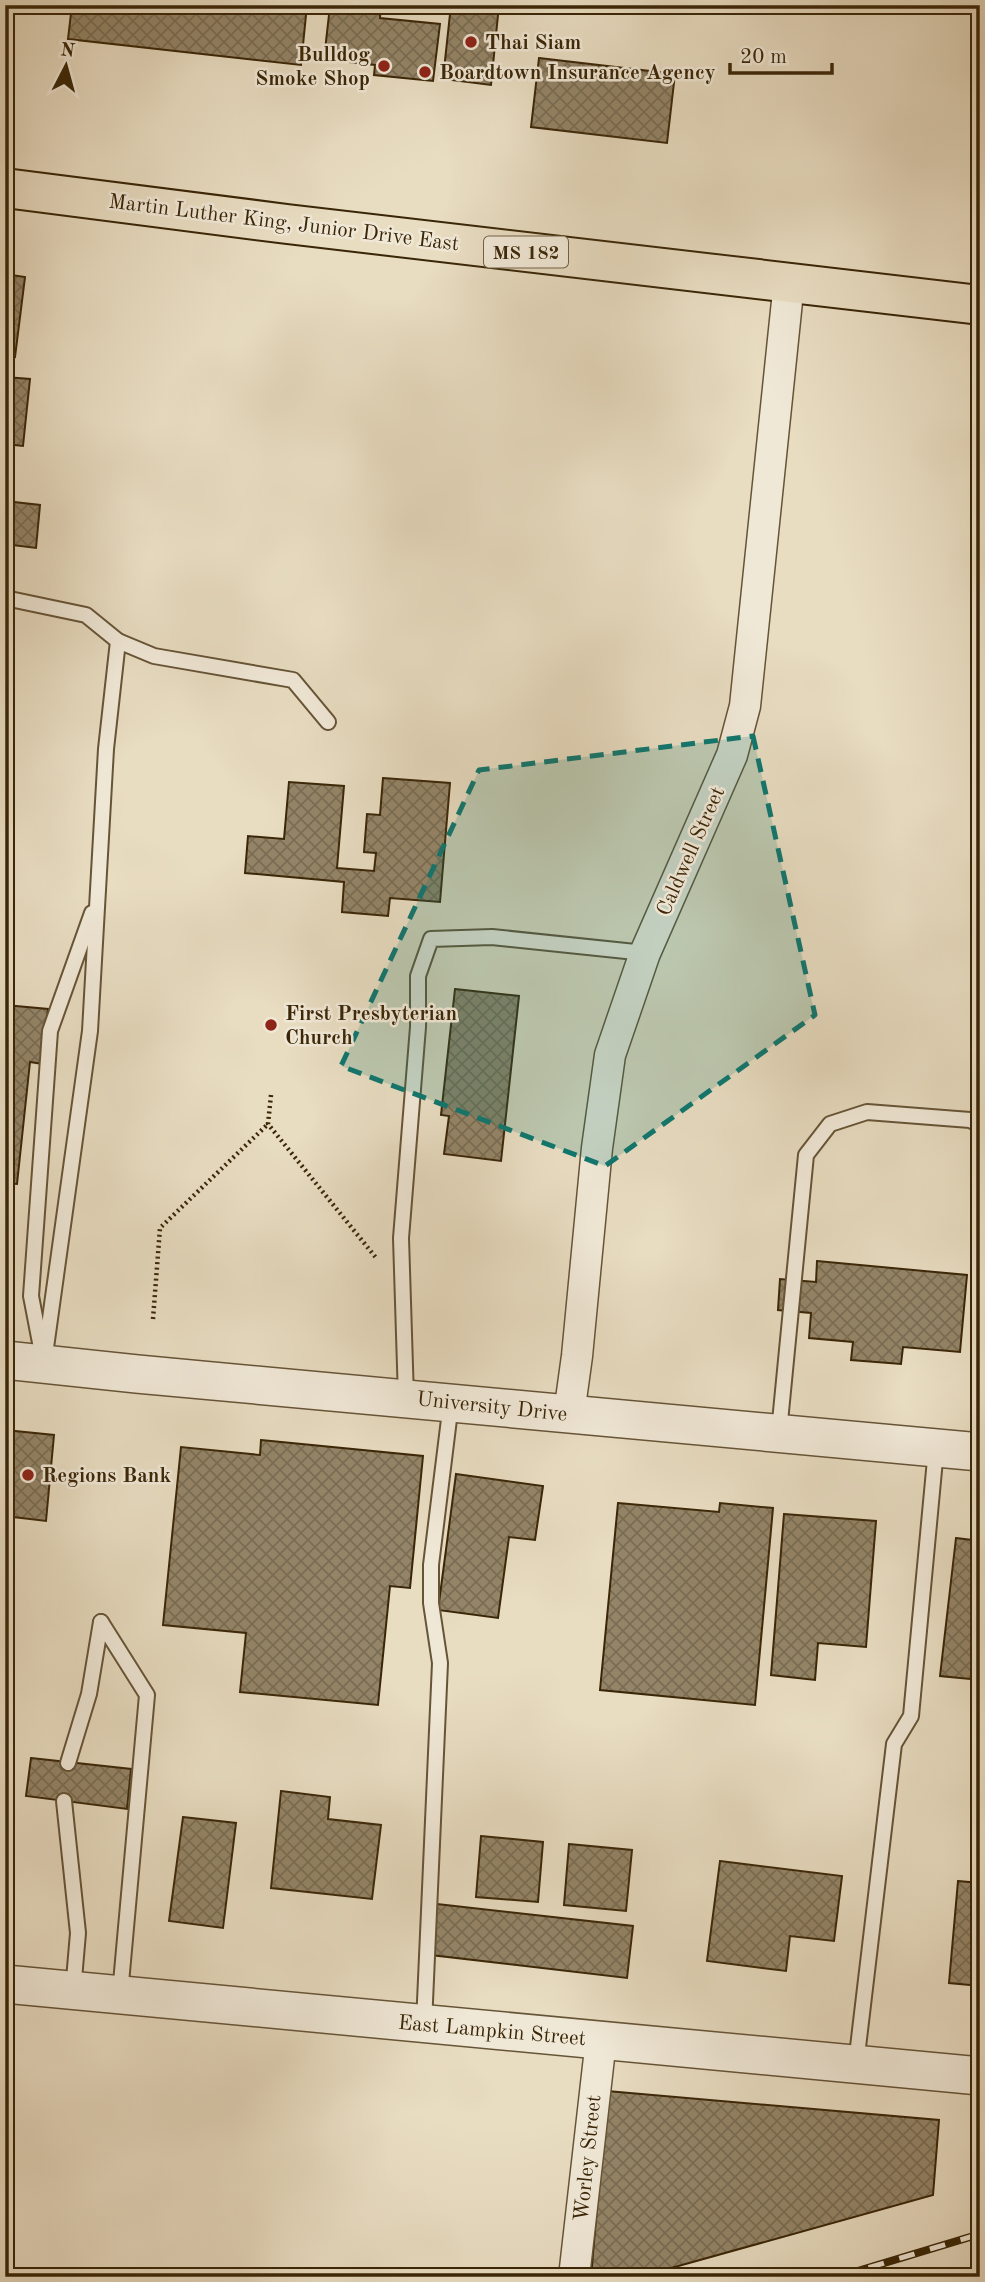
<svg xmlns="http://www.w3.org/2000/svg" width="985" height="2282" viewBox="0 0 985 2282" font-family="'Old Standard TT',serif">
<defs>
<pattern id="building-cross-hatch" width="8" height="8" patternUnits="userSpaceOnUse" patternTransform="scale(1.75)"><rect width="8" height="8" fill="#948568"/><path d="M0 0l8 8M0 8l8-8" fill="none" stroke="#7a6d54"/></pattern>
</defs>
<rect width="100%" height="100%" fill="#e8dcc1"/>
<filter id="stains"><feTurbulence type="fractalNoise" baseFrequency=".00286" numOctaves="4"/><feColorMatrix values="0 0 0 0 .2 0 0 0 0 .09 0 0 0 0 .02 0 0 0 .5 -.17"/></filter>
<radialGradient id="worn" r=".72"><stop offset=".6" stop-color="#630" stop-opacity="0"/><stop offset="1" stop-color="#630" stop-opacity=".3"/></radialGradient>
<g fill="url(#building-cross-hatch)" stroke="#3a2607" stroke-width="2">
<path d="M72,5h235l-6,60 -233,-26z"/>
<path d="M344,5h37l-1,13 60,6 -7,57 -59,-6 1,-10 -51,-6 6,-53z"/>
<path d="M451,5h48l-8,80 -48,-6z"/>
<path d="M539,58l136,16 -8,69 -136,-16z"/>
<path d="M5,274l20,3 -10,80 -10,-2z"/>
<path d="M5,377l25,2 -7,67 -18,-2z"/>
<path d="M5,501l35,4 -4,43 -31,-4z"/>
<path d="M383,778l67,5 -10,119 -50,-4 -2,18 -46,-4 2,-30 -99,-9 3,-37 36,3 5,-57 55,4 -7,82 37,3 2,-18 -12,-1 3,-38 13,1z"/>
<path d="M455,989l64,7 -18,165 -57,-7 5,-38 -8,-1z"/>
<path d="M5,1005l43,4 -5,55 -13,-2 -13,122 -12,-1z"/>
<path d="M817,1261l150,14 -7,77 -57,-5 -2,17 -50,-4 2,-18 -44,-4 2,-25 -33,-3 2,-31 36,3z"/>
<path d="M5,1430l49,5 -8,86 -41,-5z"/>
<path d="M261,1440l162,16 -13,132 -20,-2 -12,119 -138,-13 6,-59 -83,-8 18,-178 79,8z"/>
<path d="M456,1474l87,12 -8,54 -26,-3 -11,81 -60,-8z"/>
<path d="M618,1503l101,9 1,-9 53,5 -18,197 -155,-15z"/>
<path d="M784,1514l92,7 -10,126 -48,-4 -3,37 -44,-5z"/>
<path d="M956,1538l24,3v139l-40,-4z"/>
<path d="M31,1758l100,11 -4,40 -101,-13z"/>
<path d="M281,1791l49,6 -2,22 53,6 -9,74 -101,-11z"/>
<path d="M183,1817l53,6 -13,105 -54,-7z"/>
<path d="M481,1836l62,6 -5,60 -62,-5z"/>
<path d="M569,1844l63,6 -6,61 -62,-6z"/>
<path d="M720,1861l122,15 -8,65 -44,-5 -4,35 -79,-10z"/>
<path d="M958,1881l22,2v103l-31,-3z"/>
<path d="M437,1904l196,22 -6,52 -196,-23z"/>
<path d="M607,2091l332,29 -6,75 -294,82h-48z"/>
</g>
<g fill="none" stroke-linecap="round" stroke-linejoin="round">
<defs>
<g id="service">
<path d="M5,598l81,17 32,26 -12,108 -16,282 -46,331"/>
<path d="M118,641l36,15 139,24 35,42"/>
<path d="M42,1353l-11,-57 19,-265 42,-118"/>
<path d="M406,1398l-5,-160 17,-211v-51l13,-37 61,-2 153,16"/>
<path d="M779,1432l27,-277 24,-31 37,-12 103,8 10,5"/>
<path d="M101,1622l46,73 -27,299"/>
<path d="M68,1763l21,-69 12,-72"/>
<path d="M64,1801l14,132 -5,58"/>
<path d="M424,2024l16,-361 -9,-60v-38l20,-162"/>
<path d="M856,2064l38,-320 17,-28 25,-267"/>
</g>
<g id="minor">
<path d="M569,1414l8,-58 20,-208 13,-93 35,-102 87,-198 13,-49 44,-424"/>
<path d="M574,2277l27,-237"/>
</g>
<g id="tertiary">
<path d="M5,1360l132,14 843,78"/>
<path d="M5,1984l975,92"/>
</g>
<path id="primary" d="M5,188l282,36 693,81"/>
</defs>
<use href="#service" stroke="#665436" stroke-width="18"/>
<use href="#minor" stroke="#665436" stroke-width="33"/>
<use href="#tertiary" stroke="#665436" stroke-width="40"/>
<use href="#primary" stroke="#3a2607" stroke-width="42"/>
<g stroke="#3a2607" stroke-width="4.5" stroke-dasharray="2 3.5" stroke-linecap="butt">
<path d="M271,1095l-3,29 109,135"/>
<path d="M153,1319l7,-91 108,-104"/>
</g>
<use href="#service" stroke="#f0e8d7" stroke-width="14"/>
<use href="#minor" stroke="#f0e8d7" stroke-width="30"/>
<use href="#tertiary" stroke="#f0e8d7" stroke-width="37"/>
<use href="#primary" stroke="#e8dcc1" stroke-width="38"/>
<defs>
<path id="rail" d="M838,2277l142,-43"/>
</defs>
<use href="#rail" stroke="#3a2607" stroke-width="8"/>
<use href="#rail" stroke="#f0e8d7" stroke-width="5" stroke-dasharray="16" stroke-linecap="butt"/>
</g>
<path fill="#0f766e" fill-opacity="0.2" stroke="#0f766e" stroke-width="5" stroke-dasharray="14 9" stroke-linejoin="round" d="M753,736l62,279 -210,151 -264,-100 138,-296z"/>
<g fill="#8f2418" stroke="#f0e8d7" stroke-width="2.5">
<circle cx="471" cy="42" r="7"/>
<circle cx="384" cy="66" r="7"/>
<circle cx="425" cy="72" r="7"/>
<circle cx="271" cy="1025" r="7"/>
<circle cx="28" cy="1475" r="7"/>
</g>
<g text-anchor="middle" stroke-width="5" stroke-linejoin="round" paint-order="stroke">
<rect fill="#f0e8d7" stroke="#716045" stroke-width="2" x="484" y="236.5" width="84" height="31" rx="5"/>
<g font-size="19" font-weight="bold" fill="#3a2607">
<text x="526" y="259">MS 182</text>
</g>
<g font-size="21" font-weight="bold" fill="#3a2607" stroke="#f0e8d7" text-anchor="start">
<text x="485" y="49">Thai Siam</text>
<text x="370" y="61" text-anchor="end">Bulldog<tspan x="370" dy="24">Smoke Shop</tspan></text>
<text x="439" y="79">Boardtown Insurance Agency</text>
<text x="285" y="1020">First Presbyterian<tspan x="285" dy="24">Church</tspan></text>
<text x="42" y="1482">Regions Bank</text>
</g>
<g font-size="21" fill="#3a2607" stroke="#f0e8d7">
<text transform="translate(284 222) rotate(7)" y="7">Martin Luther King, Junior Drive East</text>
<text transform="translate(690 851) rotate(-66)" y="7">Caldwell Street</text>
<text transform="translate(492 1406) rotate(6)" y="7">University Drive</text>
<text transform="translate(492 2030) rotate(5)" y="7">East Lampkin Street</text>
<text transform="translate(587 2158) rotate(-84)" y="7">Worley Street</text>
</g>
</g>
<rect width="985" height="2282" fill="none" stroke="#e8dcc1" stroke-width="28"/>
<rect x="7" y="7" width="971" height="2268" fill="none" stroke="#3a2607" stroke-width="3.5"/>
<rect x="14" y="14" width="957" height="2254" fill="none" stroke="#3a2607" stroke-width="2"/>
<g transform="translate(66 66) rotate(6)" stroke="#f0e8d7" stroke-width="5" paint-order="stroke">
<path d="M0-5L12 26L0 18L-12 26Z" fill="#3a2607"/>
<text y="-10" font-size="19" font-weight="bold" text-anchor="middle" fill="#3a2607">N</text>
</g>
<path d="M730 63v10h102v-10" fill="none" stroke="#3a2607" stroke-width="3.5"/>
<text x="740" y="63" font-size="21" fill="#3a2607" stroke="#f0e8d7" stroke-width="5" paint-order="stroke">20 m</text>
<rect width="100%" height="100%" filter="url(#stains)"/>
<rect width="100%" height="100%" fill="url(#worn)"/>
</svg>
